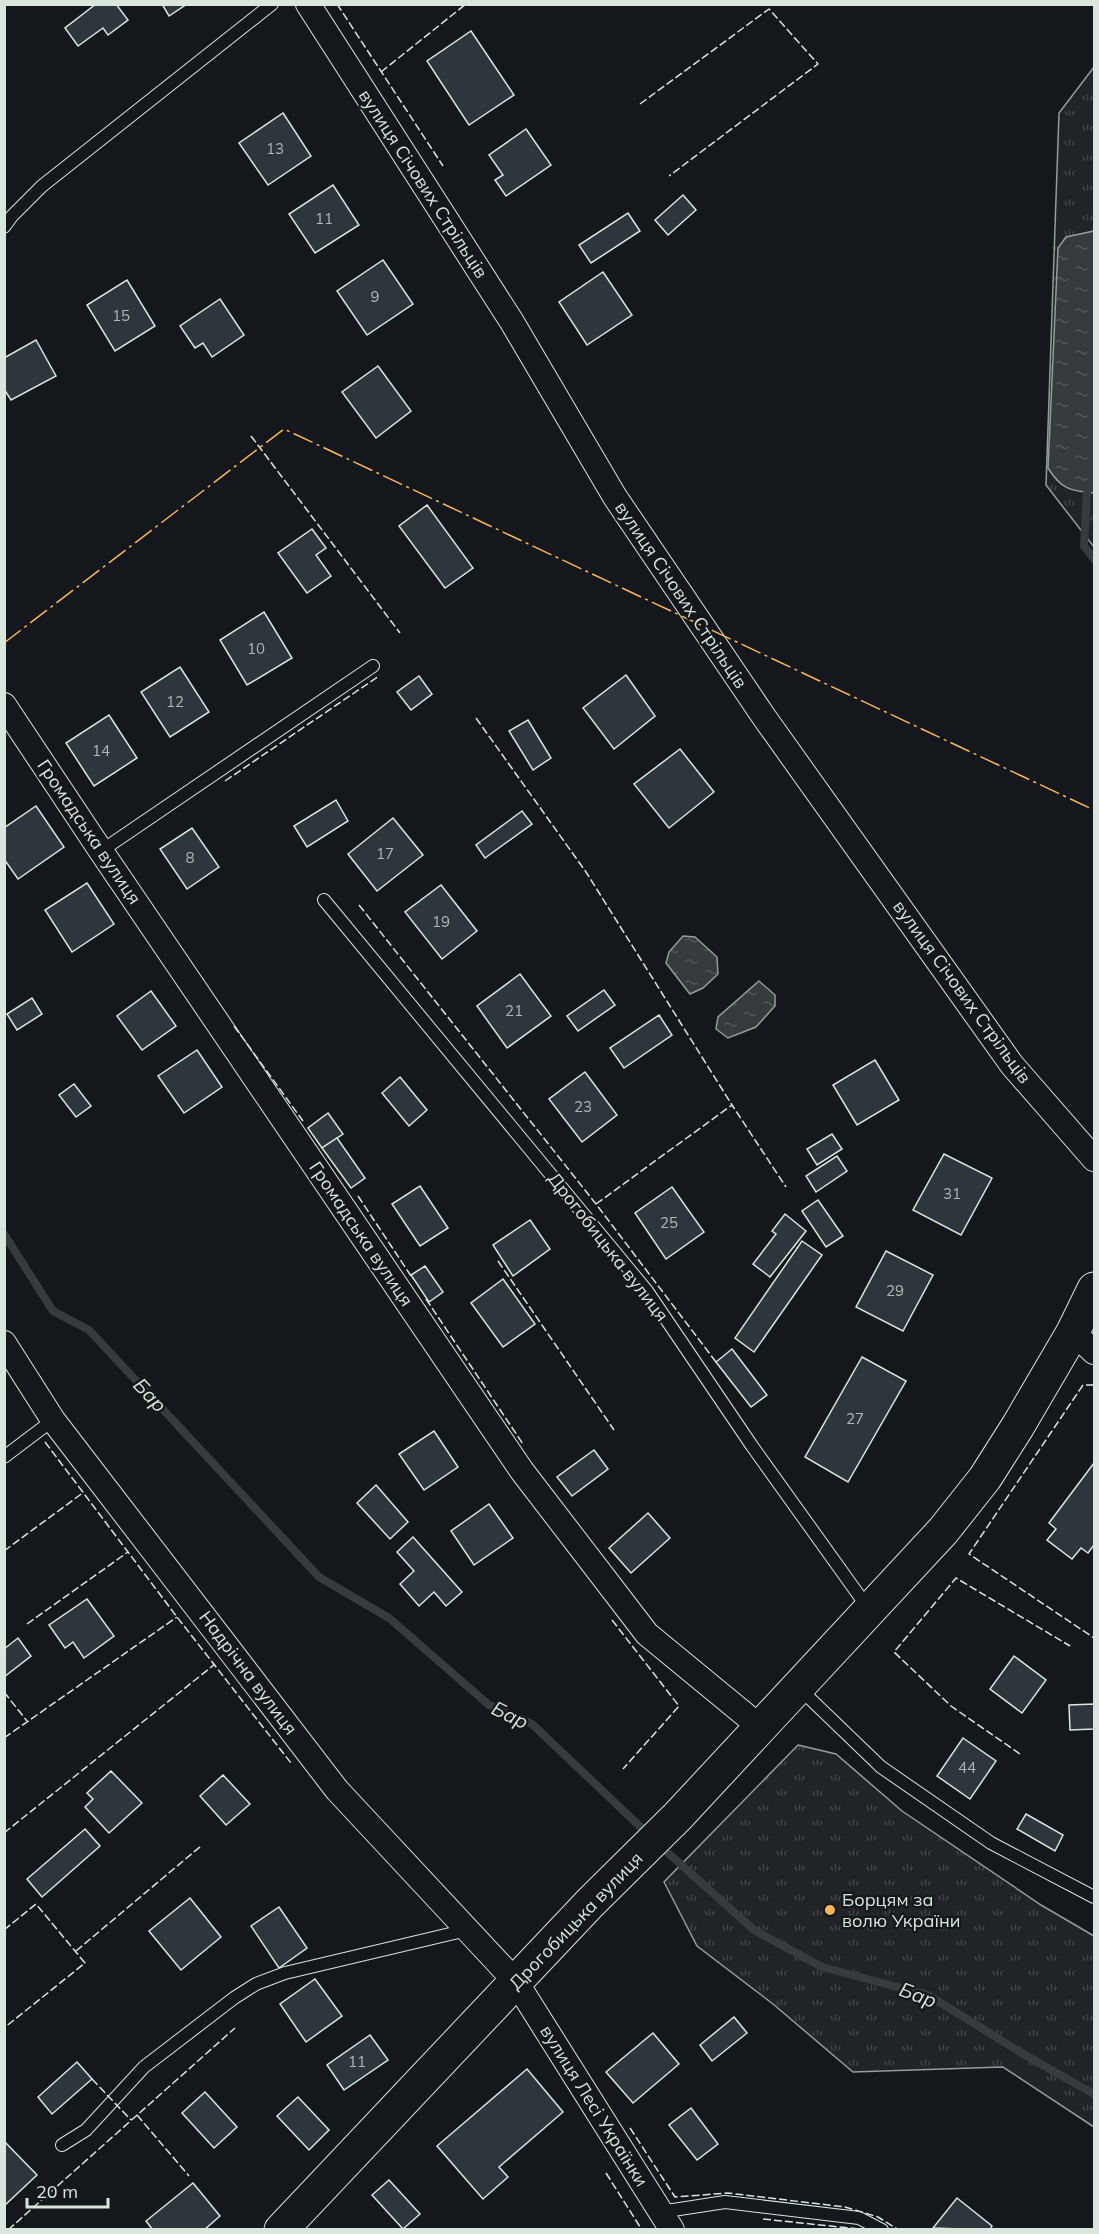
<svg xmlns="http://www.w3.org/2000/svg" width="1099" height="2234" viewBox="0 0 1099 2234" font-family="Mulish,sans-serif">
<defs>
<pattern id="park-tufts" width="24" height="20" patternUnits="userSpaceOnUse" patternTransform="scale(1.5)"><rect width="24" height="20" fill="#202428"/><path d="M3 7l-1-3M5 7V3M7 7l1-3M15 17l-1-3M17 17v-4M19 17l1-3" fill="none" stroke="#404447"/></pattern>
<pattern id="water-ripples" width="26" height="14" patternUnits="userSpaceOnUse" patternTransform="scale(1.5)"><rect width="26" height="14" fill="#363b3e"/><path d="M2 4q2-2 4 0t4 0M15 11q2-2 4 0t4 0" fill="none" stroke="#525759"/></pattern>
</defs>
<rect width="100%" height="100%" fill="#14181c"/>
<g fill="url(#park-tufts)" stroke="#939e99" stroke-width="1.5">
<path d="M1094,67v480l-48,-62 13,-372z"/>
<path d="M798,1745l38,9 66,57 139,94 53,31v191l-91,-60 -150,5 -80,-68 -76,-58 -33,-64z"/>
</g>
<g fill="url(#water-ripples)" stroke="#939e99" stroke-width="1.5">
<path d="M1094,231v262c-24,-2 -33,-4 -46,-25l10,-220 8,-11z"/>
<path d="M683,936l12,1 22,20 1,17 -15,14 -13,6 -24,-31 3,-11z"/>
<path d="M759,981l16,14v11l-19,21 -28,11 -12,-9 2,-12z"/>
</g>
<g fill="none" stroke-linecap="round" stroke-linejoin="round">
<g stroke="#363b3e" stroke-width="8">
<path d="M1087,492l-3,54 10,13"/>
<path d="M4,1234l49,77 36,19 230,247 70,41 100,87 43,19 117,111"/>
<path d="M658,1844l96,86 68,37 106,28 97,60 69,39"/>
</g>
</g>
<g fill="#2c363c" stroke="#d8e6dc" stroke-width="1.5">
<path d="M96,4h20l12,16 -20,15 -5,-7 -25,18 -13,-18z"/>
<path d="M162,4h25l-18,12z"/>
<path d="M471,31l43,64 -45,30 -42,-64z"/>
<path d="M283,113l28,43 -43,29 -29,-42z"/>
<path d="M526,129l25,36 -45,31 -11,-16 8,-5 -14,-20z"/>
<path d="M333,185l26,40 -44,28 -26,-39z"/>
<path d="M683,195l13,15 -28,25 -13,-15z"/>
<path d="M628,213l12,18 -49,32 -12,-18z"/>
<path d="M383,260l30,44 -46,31 -30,-44z"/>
<path d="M603,272l29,43 -45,30 -28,-43z"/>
<path d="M127,280l28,46 -40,25 -28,-46z"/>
<path d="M220,299l24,36 -32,22 -9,-14 -8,5 -15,-22z"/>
<path d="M36,340l20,36 -45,24 -7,-11v-31z"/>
<path d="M378,366l33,45 -35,27 -34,-46z"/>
<path d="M427,505l46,63 -28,20 -46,-62z"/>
<path d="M312,529l14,19 -10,7 15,21 -24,17 -29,-40z"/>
<path d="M264,612l28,46 -45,27 -27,-45z"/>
<path d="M180,667l29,45 -39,25 -29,-45z"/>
<path d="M626,675l29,41 -41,33 -31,-41z"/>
<path d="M419,676l13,18 -21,16 -14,-18z"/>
<path d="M109,715l28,43 -43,28 -28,-43z"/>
<path d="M528,720l23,38 -18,12 -24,-39z"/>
<path d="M680,749l34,43 -45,36 -35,-44z"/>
<path d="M336,800l12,21 -41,26 -13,-21z"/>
<path d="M36,806l28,41 -46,32 -14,-20v-31z"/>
<path d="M522,811l10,13 -47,34 -9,-13z"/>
<path d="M393,818l30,37 -46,36 -29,-37z"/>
<path d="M192,828l27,39 -32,22 -27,-40z"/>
<path d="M87,883l27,41 -42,28 -27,-42z"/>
<path d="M441,885l36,46 -35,28 -37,-47z"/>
<path d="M520,974l31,42 -44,32 -30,-42z"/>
<path d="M604,990l11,15 -37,26 -11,-15z"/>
<path d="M151,991l25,35 -34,24 -25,-34z"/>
<path d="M32,998l10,16 -25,16 -10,-16z"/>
<path d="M659,1015l13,20 -48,33 -14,-20z"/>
<path d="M197,1050l25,37 -38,26 -26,-37z"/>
<path d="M875,1060l24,40 -42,25 -24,-40z"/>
<path d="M585,1072l32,43 -35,27 -33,-43z"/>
<path d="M400,1077l27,33 -18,16 -27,-33z"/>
<path d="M74,1084l17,22 -15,11 -17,-22z"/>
<path d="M328,1113l15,21 -21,14 -14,-20z"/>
<path d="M832,1134l10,15 -25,16 -10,-16z"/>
<path d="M337,1138l28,40 -14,10 -29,-40z"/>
<path d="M944,1154l48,24 -31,57 -48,-25z"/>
<path d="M837,1156l10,15 -31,21 -10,-16z"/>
<path d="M420,1186l28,42 -28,18 -28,-42z"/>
<path d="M672,1187l32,45 -38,27 -31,-46z"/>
<path d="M818,1200l25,36 -17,11 -24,-36z"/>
<path d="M785,1214l21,17 -36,46 -17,-13 23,-30 -4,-3z"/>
<path d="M530,1220l20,29 -37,27 -20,-31z"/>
<path d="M802,1241l20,14 -68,97 -19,-14z"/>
<path d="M886,1251l47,24 -30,56 -47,-24z"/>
<path d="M425,1266l18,26 -14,10 -18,-27z"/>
<path d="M503,1279l32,45 -32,23 -32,-44z"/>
<path d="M732,1349l35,46 -16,12 -35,-45z"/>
<path d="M862,1357l44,24 -58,101 -43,-25z"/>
<path d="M434,1431l24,36 -34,23 -25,-36z"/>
<path d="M594,1450l14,19 -36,27 -15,-19z"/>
<path d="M1094,1463v82l-6,8 -7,-5 -9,11 -25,-19 9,-11 -7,-6z"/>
<path d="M376,1485l32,37 -18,17 -33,-36z"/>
<path d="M489,1504l24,34 -39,27 -23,-34z"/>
<path d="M648,1513l22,25 -39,35 -22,-25z"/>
<path d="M413,1537l49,55 -16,14 -12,-14 -15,14 -19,-22 14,-13 -17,-19z"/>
<path d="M87,1599l27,37 -30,22 -11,-16 -8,6 -16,-23z"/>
<path d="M18,1638l13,18 -27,21v-28z"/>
<path d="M1014,1656l32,24 -24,33 -32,-24z"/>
<path d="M1094,1704v25l-24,1 -1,-25z"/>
<path d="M963,1738l33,23 -26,38 -33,-23z"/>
<path d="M111,1771l31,32 -33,30 -24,-26 8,-8 -6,-6z"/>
<path d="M223,1775l27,29 -24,21 -26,-29z"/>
<path d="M1026,1814l37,21 -8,16 -38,-22z"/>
<path d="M85,1829l15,17 -58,51 -15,-18z"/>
<path d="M190,1898l31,39 -40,33 -32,-39z"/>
<path d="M279,1907l28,41 -28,20 -28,-42z"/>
<path d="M315,1979l27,37 -36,26 -26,-38z"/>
<path d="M734,2017l13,16 -35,28 -12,-16z"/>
<path d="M653,2033l26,31 -46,39 -27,-31z"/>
<path d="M370,2035l18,25 -44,30 -17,-25z"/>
<path d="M77,2062l15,17 -40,35 -14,-17z"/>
<path d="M527,2069l36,43 -64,55 9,10 -25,22 -46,-53z"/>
<path d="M205,2092l32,35 -23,21 -32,-35z"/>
<path d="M298,2097l31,33 -20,20 -32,-34z"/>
<path d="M691,2108l27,36 -21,16 -28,-35z"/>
<path d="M4,2141l33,34 -33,31z"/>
<path d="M389,2180l31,34 -17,15 -31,-34z"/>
<path d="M193,2183l27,33 -16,14h-51l-7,-9z"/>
<path d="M957,2198l35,28 -2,4 -57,-2z"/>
</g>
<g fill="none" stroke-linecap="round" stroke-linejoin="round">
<defs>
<g id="lane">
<path d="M4,227l8,-11 30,-30 230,-182"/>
<path d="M101,851l272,-185"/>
<path d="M324,900l323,391 105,155 116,162"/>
<path d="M4,1457l49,-37"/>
<path d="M800,1689l81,78 110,76 103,54"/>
<path d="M62,2145l24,-15 58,-63 90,-69 22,-14 29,-11 182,-43"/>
<path d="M660,2212l65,-10 134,16 23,12"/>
</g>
<g id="street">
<path d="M308,4l204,318 103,175 149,220 248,348 82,94"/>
<path d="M4,705l97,146 421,620 125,163 113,93"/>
<path d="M1073,1332l21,20"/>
<path d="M4,1343l49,77 284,370 179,192 156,248"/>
</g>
<path id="secondary" d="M281,2230l309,-327 88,-87 265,-285 42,-53 33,-52 55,-94 21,-43"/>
</defs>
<use href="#lane" stroke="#d8e6dc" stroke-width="14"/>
<use href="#street" stroke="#d8e6dc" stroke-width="26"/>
<use href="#secondary" stroke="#d8e6dc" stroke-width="35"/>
<use href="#lane" stroke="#14181c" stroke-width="12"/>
<use href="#street" stroke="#14181c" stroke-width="24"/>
<use href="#secondary" stroke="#14181c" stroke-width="33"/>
<g stroke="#d8e6dc" stroke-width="1.5" stroke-dasharray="8 3" stroke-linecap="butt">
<path d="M337,4l106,162"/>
<path d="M381,72l85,-68"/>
<path d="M640,104l129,-95 49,55 -149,112"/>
<path d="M251,436l149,197"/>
<path d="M476,718l110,154 146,233"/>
<path d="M225,781l154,-105"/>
<path d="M359,905l237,299 120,158"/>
<path d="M234,1026l69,95"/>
<path d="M358,1196l55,83"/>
<path d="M596,1204l136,-99 54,82"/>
<path d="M498,1261l116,169"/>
<path d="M426,1299l97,145"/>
<path d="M1094,1385h-11l-114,169 125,84"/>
<path d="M45,1442l132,175 114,146"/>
<path d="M4,1551l80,-59"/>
<path d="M612,1620l67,86 -56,63"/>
<path d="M27,1624l101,-72"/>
<path d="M4,1692l23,29"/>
<path d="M4,1738l173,-121"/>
<path d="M1020,1754l-69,-48 -57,-54 62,-74 114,68"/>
<path d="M4,1833l211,-169"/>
<path d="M4,1930l32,-26 49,59 -81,65"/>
<path d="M76,1951l125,-105"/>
<path d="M92,2079l39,41"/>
<path d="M137,2115l52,61"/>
<path d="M630,2128l45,69 53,-4 117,14 33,10 21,13"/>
<path d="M606,2173l36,57"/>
<path d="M763,2219l96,10"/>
<path d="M8,2230l227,-202"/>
</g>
<path stroke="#ffb74d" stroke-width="1.5" stroke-dasharray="21 4.5 3 4.5" stroke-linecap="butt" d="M4,643l280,-214 810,381"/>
</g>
<circle fill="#ffb74d" stroke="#14181c" stroke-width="2" cx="830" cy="1910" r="6"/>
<g text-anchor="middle" stroke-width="4.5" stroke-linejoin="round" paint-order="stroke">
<g font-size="15" fill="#adbab4">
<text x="275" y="154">13</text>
<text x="324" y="224">11</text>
<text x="375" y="302">9</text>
<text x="121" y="321">15</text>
<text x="256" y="654">10</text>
<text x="175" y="707">12</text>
<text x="101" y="756">14</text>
<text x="385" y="859">17</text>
<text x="190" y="863">8</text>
<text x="441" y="927">19</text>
<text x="514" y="1016">21</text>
<text x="583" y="1112">23</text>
<text x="952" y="1199">31</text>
<text x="669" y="1228">25</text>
<text x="895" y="1296">29</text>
<text x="855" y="1424">27</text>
<text x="967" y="1773">44</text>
<text x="357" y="2067">11</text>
</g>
<g font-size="18" fill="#d8e6dc" stroke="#14181c">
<text transform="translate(423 184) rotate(57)" y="6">вулиця Січових Стрільців</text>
<text transform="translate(681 595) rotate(56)" y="6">вулиця Січових Стрільців</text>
<text transform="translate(89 832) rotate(56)" y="6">Громадська вулиця</text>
<text transform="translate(962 992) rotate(54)" y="6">вулиця Січових Стрільців</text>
<text transform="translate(361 1234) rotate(56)" y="6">Громадська вулиця</text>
<text transform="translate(608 1247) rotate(52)" y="6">Дрогобицька вулиця</text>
<text transform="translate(248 1673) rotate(53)" y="6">Надрічна вулиця</text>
<text transform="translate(576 1921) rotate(-46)" y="6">Дрогобицька вулиця</text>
<text transform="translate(594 2106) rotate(58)" y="6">вулиця Лесі Українки</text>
</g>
<g font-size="18" fill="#d8e6dc" stroke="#14181c" text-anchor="start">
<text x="842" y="1906">Борцям за<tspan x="842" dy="21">волю України</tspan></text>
</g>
<g font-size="20" font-style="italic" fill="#d8e6dc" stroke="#14181c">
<text transform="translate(150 1395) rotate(47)" y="7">Бар</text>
<text transform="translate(510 1715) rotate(26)" y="7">Бар</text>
<text transform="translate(918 1995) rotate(20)" y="7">Бар</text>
</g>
</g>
<rect width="1099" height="2234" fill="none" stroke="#d8e6dc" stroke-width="12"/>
<path d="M27 2198v9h81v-9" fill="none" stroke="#d8e6dc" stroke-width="3"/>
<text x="36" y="2198" font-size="18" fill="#d8e6dc" stroke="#14181c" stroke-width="4.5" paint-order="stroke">20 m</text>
</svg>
